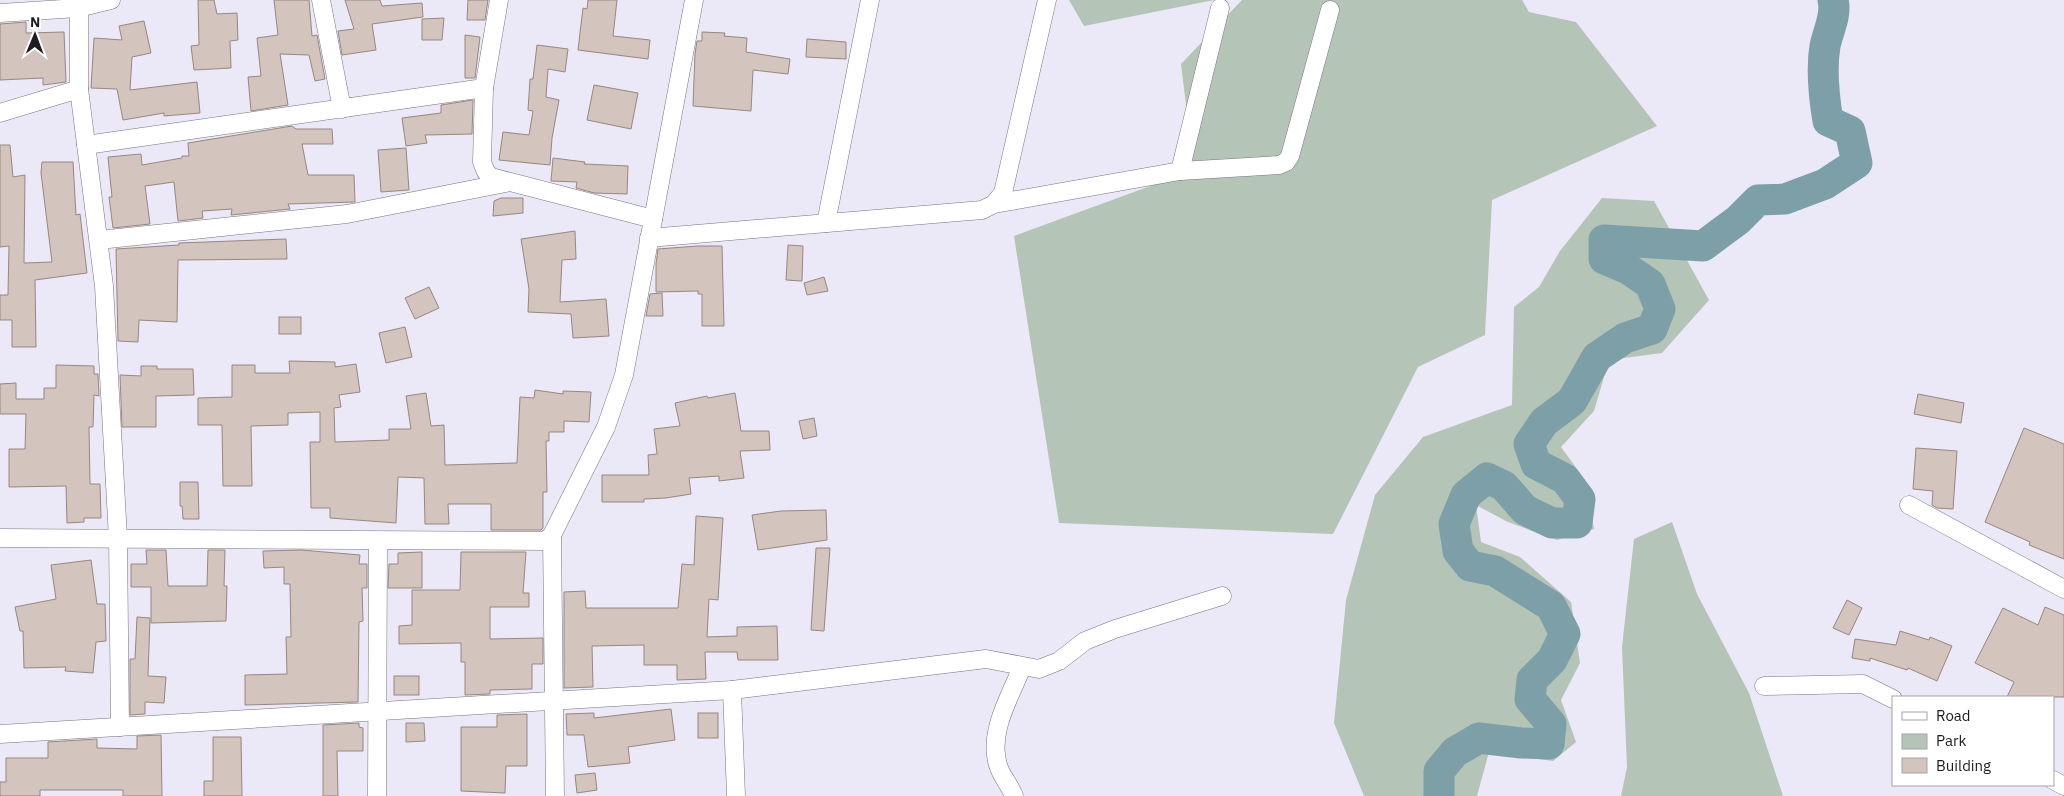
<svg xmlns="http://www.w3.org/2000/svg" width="2064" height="796" viewBox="0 0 2064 796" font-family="'IBM Plex Sans',sans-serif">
<rect width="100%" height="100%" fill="#ebe8f7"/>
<g fill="#b4c4b7">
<path d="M1069,0h145l-130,26z"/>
<path d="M1242,0h280l7,12 47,10 81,104 -165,74 -7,135 -67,32 -85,167 -274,-11 -45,-287 180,-66 -13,-106z"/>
<path d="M1602,198l52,3 55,99 -47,53 -53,7 -15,51 -33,36 24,33 9,49 -37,11 -49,-18 -32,-17 5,37 39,15 51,45 9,61 -19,37 15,42 -23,19 -64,-9 -12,44h-113l-30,-73 12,-123 29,-105 48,-58 89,-32 2,-98 25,-20 21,-36z"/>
<path d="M1672,522l25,72 52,99 34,103h-162l6,-29 -5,-120 12,-108z"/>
</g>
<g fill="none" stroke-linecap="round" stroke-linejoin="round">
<path stroke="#7da0a8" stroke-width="31" d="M1439,796v-25l16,-19 24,-14 42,5 28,1 2,-20 -21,-25 2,-19 20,-20 13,-26 -14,-28 -56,-35 -25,-5 -12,-15 -4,-27 12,-29 21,-17 17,8 21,24 27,13h25l3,-24 -15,-20 -29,-15 -7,-20 15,-22 28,-21 25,-44 28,-19 27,-9 8,-20 -10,-25 -22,-15 -24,-10v-19l99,6 35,-26 20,-20 27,-1 40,-15 32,-21 -7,-32 -22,-10c-4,-24 -7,-51 -3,-75 3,-15 12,-31 8,-46"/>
</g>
<g fill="#d3c4bd" stroke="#968781">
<path d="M198,0h16l3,14 20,-1 1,27 -8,1 1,27 -37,2 -3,-24 8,-1z"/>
<path d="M274,0h35l3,36 5,-1 8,44 -10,2 -6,-26 -29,-1 8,51 -37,6 -3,-34 13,-1 -4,-38 21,-3z"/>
<path d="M345,0h35l2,6 40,-3 1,14 -51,7 4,26 -34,5 -4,-24 16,-2z"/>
<path d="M468,0h20l-3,20h-18z"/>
<path d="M588,0h29l-4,36 37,4 -2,19 -70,-9 5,-42 4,1z"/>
<path d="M444,18l-2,22h-20v-21z"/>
<path d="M144,21l7,32 -19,4 -2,33 67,-8 3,31 -36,3v-3l-41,7 -6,-31 -26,-1 3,-50 28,2 -3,-14z"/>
<path d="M26,22v11l38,-1 2,50 -23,3v-7l-43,2v-56z"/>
<path d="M702,32l23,1 -1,3 23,2 -1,14 44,7 -2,15 -35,-4 -2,41 -58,-5 2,-52 2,-13h5z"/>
<path d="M465,35l15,2 -5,41h-10z"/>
<path d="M807,39l39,3v17l-40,-2z"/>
<path d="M537,45l31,4 -3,23 -17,-3 -2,28 13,3 -7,38 -2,27 -51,-5 4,-28 26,3 4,-24 -5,-1 2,-31h3z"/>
<path d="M594,85l44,8 -7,36 -44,-9z"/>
<path d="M473,100l-1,34 -47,1 2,8 -21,3 -4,-28 39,-5v-8z"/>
<path d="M292,126l4,3h36l1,15h-31l6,31h46l1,27 -67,2 2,5 -59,6 1,-6 -30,2 1,7 -25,3 -4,-39 -29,4 5,38 -37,4 -4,-31h3l-4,-40 33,-3 1,11 40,-7v-2h7l-1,-13z"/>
<path d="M0,145h10l3,32 12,-2 -1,88 28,-1 -11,-89 1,-11h31l3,53 4,-1 7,59 -52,7 1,67h-24v-27h-12v-25h8l1,-49 -9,1z"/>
<path d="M406,148l3,42 -28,2 -3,-42z"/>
<path d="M553,158l32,4 -1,2 44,2 -1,28 -33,-1 -18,-5 1,-6 -26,-1z"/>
<path d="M501,198h22v15l-30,3 1,-15z"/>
<path d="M575,231l1,28 -14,1 -2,42 46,-3 3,37 -36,2 -2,-24 -43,-2 1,-23 -8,-50z"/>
<path d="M286,239l1,20 -109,1 -1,62 -38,-2 -1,22 -20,-1 -2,-92 63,-4v-2z"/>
<path d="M788,245l15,1 -1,35 -16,-1z"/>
<path d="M698,246h24l2,80h-22v-32h-4v-3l-42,1v-28l2,-15z"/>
<path d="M824,277l4,14 -21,4 -3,-12z"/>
<path d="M429,287l10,21 -24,11 -10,-21z"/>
<path d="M662,293l1,23h-17l4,-22z"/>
<rect x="279" y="317" width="22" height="17"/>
<path d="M405,327l7,30 -26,6 -7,-30z"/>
<path d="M289,361l46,1v5l21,-3 4,28 -21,3 2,12 -7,1 1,34 54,-2v-11h22l-5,-33 20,-3 5,33 13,-1 1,40 72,-2 3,-66 14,1 1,-8 28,4v-3l28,1 -2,30 -25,-1v11h-15v9h-3l1,51h-4v36l-2,2h-50v-26h-43l1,20h-24l-1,-46 -26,-1 -2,46 -66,-5v-10h-19l-1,-66h10v-30l-32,1v12l-37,1 1,60h-29l-1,-61h-24v-27l34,-1v-32h23v8h35z"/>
<path d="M56,365l38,1v8h4l1,22 -5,-1 -1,32h-4l1,57h10l1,34h-17v4l-17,1 -1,-37 -57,1v-38h16l1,-35h-26v-30l16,-1v16h28v-11h12z"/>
<path d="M141,366h16v3h36l1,26 -38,1v31h-34l-2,-52 21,1z"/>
<path d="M735,393l6,38h28l1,19 -30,1 4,27 -25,3v-5l-30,2 2,16 -25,4 -22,1v3h-42v-27h47l-1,-20 9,-1 -3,-25 26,-3 -5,-23 32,-7 1,2z"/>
<path d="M1918,394l46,9 -3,20 -47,-9z"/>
<path d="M814,418l3,18 -14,3 -4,-18z"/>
<path d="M2024,428l40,16v115l-35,-14 1,-3 -45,-20z"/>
<path d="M1916,448l41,3 -4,58 -16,-1 -5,-3 1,-14 -20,-2z"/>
<path d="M180,482h18l1,37h-16l-1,-13h-2z"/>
<path d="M826,510l1,30 -69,10 -6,-35 29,-4z"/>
<path d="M696,516l27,2 -5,82 -9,-1 -2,38 30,-1v-9l40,-1 1,34h-40l-1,-8h-32l1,27 -29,1v-15h-33v-20l-52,1 1,41 -29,1v-96l21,-1 1,17h92l4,-44 12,1z"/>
<path d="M816,548h14l-6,83 -13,-1z"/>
<path d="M146,550h20l2,36h39l1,-36h17l-1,36h3l-1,35 -75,2v-36h-20v-23h16z"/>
<path d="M301,550l59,5 -1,9h8v24h-5l1,33 -4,1 -1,80 -113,3v-30l42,-1 -1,-37h5l-1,-53h-6v-17l-20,1 -1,-17z"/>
<path d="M422,552v36h-34l1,-24h9v-11z"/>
<path d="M461,552h65l-3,41h6v14h-39v32l53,-1v26h-11v25l-42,1v4l-25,1v-33h-4v-19l-62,1v-18l13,-1v-35h48z"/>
<path d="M91,560l6,44h8l1,37 -10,1 -3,31 -28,-2 1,-4 -42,1 -1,-37h-3l-5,-24 41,-8 -5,-34z"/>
<path d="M1847,600l15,8 -13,27 -16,-7z"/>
<path d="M2045,607l19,8v82h-57l7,-15 -39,-19 28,-55 35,17z"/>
<path d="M137,617l13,1 -2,58 18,1 -2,26 -19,-1v12l-15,1v-56h5z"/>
<path d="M1900,631l29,9 1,-3 22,9 -15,35 -29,-13 -1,2 -37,-12v3l-18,-3 3,-19 41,6z"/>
<rect x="394" y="676" width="25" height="19"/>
<path d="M671,709l4,31 -47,7 2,16 -42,4 -4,-32h-17l-1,-21 28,-1v5z"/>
<rect x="698" y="713" width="20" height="25"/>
<path d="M527,714v52h-21l-1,27 -44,-2v-64h36v-12z"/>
<path d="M359,723v4l4,1v23h-26l1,45h-15v-71z"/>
<path d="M406,723h18l1,18 -19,1z"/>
<path d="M161,735l1,61h-39v-6h-83v6h-40v-14h6v-24h42v-16l49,-3v9l40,1v-13z"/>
<path d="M213,737h28l1,59h-38v-15h9z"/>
<path d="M595,773l2,17 -20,3 -2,-18z"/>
</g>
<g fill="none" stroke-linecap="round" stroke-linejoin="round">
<defs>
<g id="street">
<path d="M79,0v89l25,197 14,252 2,189"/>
<path d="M321,0l21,109"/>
<path d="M499,0l-15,88 -2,74 4,10 5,5 162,42"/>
<path d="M0,13l78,-5 33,-8"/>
<path d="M0,113l79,-24"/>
<path d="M86,145l398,-57"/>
<path d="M1180,171l40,-163"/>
<path d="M994,204l186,-33 99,-6 7,-3 4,-6 40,-146"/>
<path d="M826,223l44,-223"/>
<path d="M649,238l333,-28 12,-6 9,-11 44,-193"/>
<path d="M99,240l248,-26 163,-32"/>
<path d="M1909,505l155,84"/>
<path d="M552,535l3,261"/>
<path d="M0,538l545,3 7,-6 54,-108 18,-52 70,-375"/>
<path d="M1764,686l99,-2 30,15"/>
<path d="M732,690l4,106"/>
<path d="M0,734l732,-44 254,-31 53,10 20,-8 26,-20 30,-12 107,-33"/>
<path d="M2053,780l11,6"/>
<path d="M377,796l1,-255"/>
<path d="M1014,796c-4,-11 -13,-20 -16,-31 -10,-33 12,-68 24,-98"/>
</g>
</defs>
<use href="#street" stroke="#777481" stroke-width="19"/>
<use href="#street" stroke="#fff" stroke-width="18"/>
</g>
<rect x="1892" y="696" width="162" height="90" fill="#ffffff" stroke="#a4a4a6"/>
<rect x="1902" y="712" width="25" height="8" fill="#ffffff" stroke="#a4a4a6"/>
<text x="1936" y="721" font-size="15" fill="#1c1b20">Road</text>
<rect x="1902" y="734" width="25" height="15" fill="#b4c4b7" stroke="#a4a4a6"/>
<text x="1936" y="746" font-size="15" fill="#1c1b20">Park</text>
<rect x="1902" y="758" width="25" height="15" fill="#d3c4bd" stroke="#a4a4a6"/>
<text x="1936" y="771" font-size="15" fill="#1c1b20">Building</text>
<g transform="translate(35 35) rotate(1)" stroke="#ffffff" stroke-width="4" paint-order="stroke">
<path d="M0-4L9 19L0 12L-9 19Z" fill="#1c1b20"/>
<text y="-8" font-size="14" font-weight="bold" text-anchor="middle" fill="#1c1b20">N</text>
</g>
</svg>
